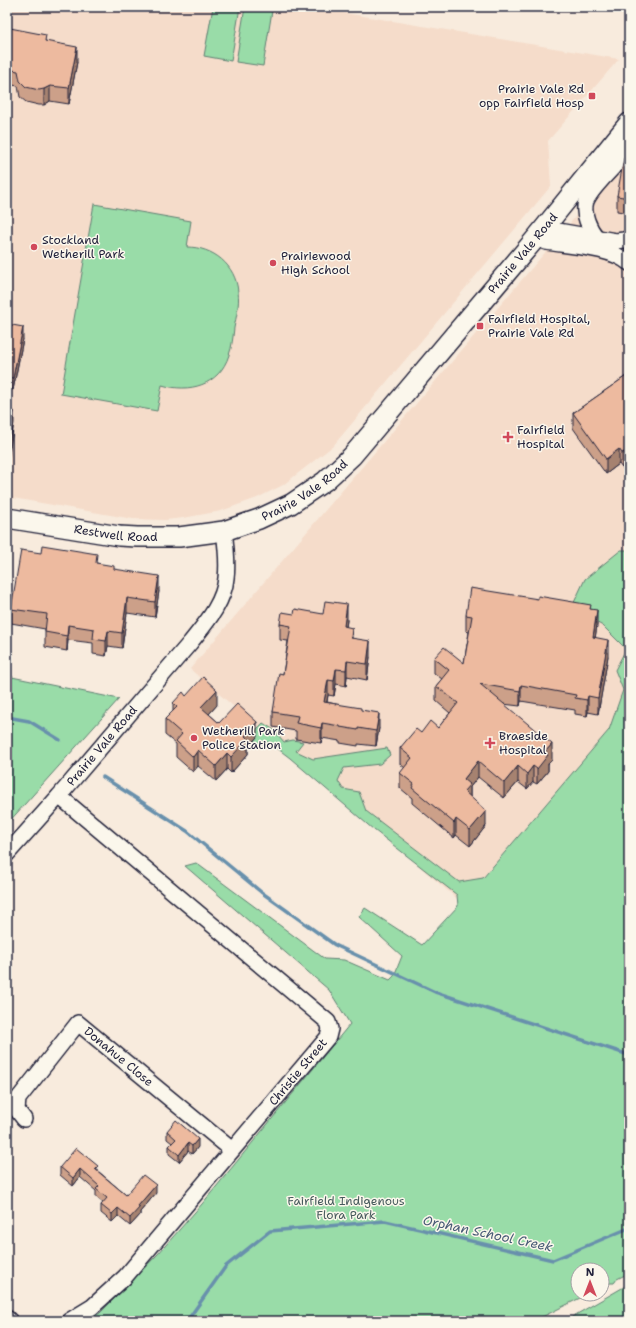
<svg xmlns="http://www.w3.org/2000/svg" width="636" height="1328" viewBox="0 0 636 1328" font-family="'Shantell Sans',sans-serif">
<rect width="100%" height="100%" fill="#f8ebdd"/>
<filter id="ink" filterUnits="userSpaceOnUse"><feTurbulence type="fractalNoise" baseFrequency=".025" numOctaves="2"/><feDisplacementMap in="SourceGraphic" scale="8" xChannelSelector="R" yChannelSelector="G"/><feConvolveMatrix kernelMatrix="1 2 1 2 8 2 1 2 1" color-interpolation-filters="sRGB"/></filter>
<g filter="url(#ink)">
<g fill="#f5dcca">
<path d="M7,7h302l310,52 -71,82 3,45 -218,260 -50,39 -26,13 -36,13 -38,7 -18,2 -32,-1 -126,-22z"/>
<path d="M629,154v553l-167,196 -272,-234z"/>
</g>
<g fill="#99dca8" stroke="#5e7f72">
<path d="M213,7h27l-9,54 -27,-5z"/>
<path d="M245,7l27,4 -9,55 -27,-4z"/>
<path d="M94,204l97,17 -4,26c26,0 49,18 51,45 2,12 -2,25 -4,36 -1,9 -2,19 -5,27 -10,31 -40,38 -67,30l-5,26 -96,-17z"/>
<path d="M621,550h8v723l-12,6 -3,4h-4l-8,4v-17h-24v24h10l-54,27h-447l13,-8 58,-59 44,-50 148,-180 -21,-34 -144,-124 11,-3 129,96 19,1 46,20 4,-4 8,-20 -43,-39 6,-9 57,37 36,-39 -1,-11 -83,-65 -84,-72 -21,-16 -16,4 4,-17 6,-6 11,7 10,12 9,-2 10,2 -7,9 17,8 74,-11 3,7 -10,9 -36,4 -6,13 5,8 16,3 7,19 93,71 24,-4 126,-148 14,-40 -8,-20 11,-21 -23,-23 -32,-17 14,-30z"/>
<path d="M7,676l112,23 -112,125z"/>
<path d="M629,1284v37h-64z"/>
</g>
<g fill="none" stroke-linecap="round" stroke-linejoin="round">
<g stroke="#6890ac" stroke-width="3.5">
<path d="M7,717l22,4 31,19"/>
<path d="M103,777l84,54 74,61 74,53 100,47 194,63"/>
<path d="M187,1321l39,-55 44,-35 115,-10 168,39 76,-32"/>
</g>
<defs>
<g id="minor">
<path d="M546,226l12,5 58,10 8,-1 5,-2"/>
<path d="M536,238l10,4c23,4 65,5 83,21"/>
<path d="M597,238c-8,-9 -15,-25 -11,-37 5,-12 23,-29 32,-39l2,-4 4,-28"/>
<path d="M59,796l269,226 2,7 -2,8 -203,240 -33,30 -23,14"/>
<path id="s1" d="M7,854l52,-58 131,-153c15,-19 34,-40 36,-65 2,-15 0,-32 -2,-47"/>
<path id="s2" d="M24,1119l-7,-9 1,-11 60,-76 154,127"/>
<path d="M7,1318l3,3"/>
</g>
<g id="major">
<path id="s3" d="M7,518l112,18 18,1h42l45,-6 35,-12 32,-15 34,-23 27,-25 184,-218 93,-115"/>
</g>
</defs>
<use href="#minor" stroke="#22223b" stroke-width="18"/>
<use href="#major" stroke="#22223b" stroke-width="22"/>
<use href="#minor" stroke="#fbf7ec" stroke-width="15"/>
<use href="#major" stroke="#fbf7ec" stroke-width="19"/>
</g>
<g fill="#cca089" stroke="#22223b">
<path d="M46,41l31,21 -8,42 -19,-3 -6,4h-5l-13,-3 -6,-5 -2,-11 -11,-2v-41z"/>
<path d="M629,159v54l-12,-2v-15z"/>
<path d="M7,324l16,15 -10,51 -6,-2z"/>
<path d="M629,374v91l-7,3 -3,-4 -13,10 -33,-46v-15z"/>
<path d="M97,563l17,6 45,22 -4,26 -28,-4 -5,35 -14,-2 -2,10 -13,-2v-11l-25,-3 -1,11 -22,-4v-18l-34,-6v-14z"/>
<path d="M591,609l6,16 -2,13 13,18 -10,58 -10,-2 -1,4 -12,-2v-4l-54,-9 -1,5 -17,-2 49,56 -4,4v7l-11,13 -4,-2 -6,7 -9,-7 -14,16 -26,-21 -8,10v9l16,30 -16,20 -14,-11 -2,3 -42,-35v-5l-12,-10v-15l5,-5 -5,-4v-16l21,-15 17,-5 12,-15 -14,-12v-15l6,-7 -8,-6v-15l30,5 5,-31 -3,-1v-16z"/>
<path d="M347,620l-1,7 6,11 18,19 -3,23 -20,-4 -1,10 -10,-2 -2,12 -6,-1 -1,7 34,8 18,18 -3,18 -18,-2v2l-18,-3v-2l-18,-3 -1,5 -25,-4v-8l-23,-4v-15l10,-38 5,-33 -8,-1v-16z"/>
<path d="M186,696l31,9 -8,9 10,9 38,14 -9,10v7l-17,19 -4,-4 -11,12 -18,-15 -5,6 -17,-15v-13l-11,-9v-16l8,-8v-8z"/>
<path d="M167,1131l31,16 -6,7 -4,-3 -9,11 -10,-8v-8l3,-3 -5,-4z"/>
<path d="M60,1167l38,4 28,24 30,-2 -16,19v3l-10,11 -12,-10 -6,6 -11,-9v-8l2,-2 -7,-6v-6l-16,-14 -7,9 -13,-11z"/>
</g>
<g fill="#a6826f" stroke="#22223b">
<path d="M77,47v15l-8,42v-16z"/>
<path d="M50,86v15l-6,4v-16z"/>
<path d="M23,327v12l-10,51v-12z"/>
<path d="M14,411v12l-7,44v-11z"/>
<path d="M619,449v15l-13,10v-15z"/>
<path d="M629,450v15l-7,3v-15z"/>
<path d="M159,576v15l-4,26v-15z"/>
<path d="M127,598v15l-5,35v-15z"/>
<path d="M347,604v16l-3,22v-16z"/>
<path d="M597,610v15l-4,28v-16z"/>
<path d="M68,625v15l-1,11v-15z"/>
<path d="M352,628v15l-1,-5z"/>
<path d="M108,631v15l-2,10v-15z"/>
<path d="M608,640v16l-10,58v-16z"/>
<path d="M370,641v16l-3,23v-16z"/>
<path d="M347,661v15l-1,10v-16z"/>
<path d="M336,669v15l-2,12v-15z"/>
<path d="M328,680v15l-4,22v-15z"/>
<path d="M521,685v16l-1,5v-15z"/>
<path d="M217,690v15l-16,18v-16z"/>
<path d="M588,696v16l-1,4v-16z"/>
<path d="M379,713v15l-3,18v-15z"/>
<path d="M257,722v15l-9,10v7l-17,19v-16l14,-21z"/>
<path d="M322,723v15l-1,5v-15z"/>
<path d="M552,744v16l-4,4v7l-11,13v-15l8,-17z"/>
<path d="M198,750v16l-5,6v-15z"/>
<path d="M227,753v16l-11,12v-15z"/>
<path d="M478,761v16l-8,10v12l-6,-5v-15z"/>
<path d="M518,766v16l-14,16v-15z"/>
<path d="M533,766v16l-6,7v-15z"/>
<path d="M486,811v15l-16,20v-16z"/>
<path d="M456,819v16l-2,3v-15z"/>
<path d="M198,1139v8l-6,7v-8z"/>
<path d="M188,1143v8l-9,11v-7z"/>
<path d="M80,1169v8l-7,9v-8z"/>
<path d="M156,1185v8l-16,19v3l-10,11v-8l8,-12z"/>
<path d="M118,1208v8l-6,6v-8z"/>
</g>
<g fill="#edba9f" stroke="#22223b">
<path d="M10,28l36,7 -1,6 32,6 -8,41 -19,-2 -6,3 -5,1 -13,-3 -6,-6 -2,-10 -11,-2v-26z"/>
<path d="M624,158l5,1v39l-12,-2z"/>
<path d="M7,324l16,3 -10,51 -6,-1z"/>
<path d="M629,374v76l-7,3 -3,-4 -13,10 -33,-46z"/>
<path d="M7,410l7,1 -7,45z"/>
<path d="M42,545l55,9 -1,9 18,3v3l45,7 -4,26 -28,-4 -5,35 -14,-2 -2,10 -13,-2 1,-10 -26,-4 -1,11 -22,-4 2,-18 -36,-5 10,-59 20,3z"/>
<path d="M470,588l68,11v-3l53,9 -1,4 7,1 -4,27 15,3 -10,58 -10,-2 -1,4 -12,-2 1,-3 -55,-10 -1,6 -40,-7 72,60 -7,8 3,3 -11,14 -4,-3 -6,8 -9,-8 -14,17 -26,-22 -14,18 6,5 -6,7 22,20 -16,19 -14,-11 -2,4 -42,-35 2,-4 -14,-11 12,-15 -12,-10 16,-19 5,4 9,-12 8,7 20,-25 -22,-17 13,-16 -15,-12 10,-11 20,16 8,-47 -6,-1z"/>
<path d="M325,601l22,3 -3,22 8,2 -1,10 19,3 -3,23 -20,-3 -1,9 -10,-1 -2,12 -6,-1 -4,22 37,6v2l18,3 -3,18 -18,-3v2l-18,-3v-1l-18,-3 -1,5 -25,-5 2,-7 -25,-4 6,-39 4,1 8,-48 -11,-2 2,-12 12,2 1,-5 28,5z"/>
<path d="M203,677l14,13 -16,17 18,16 18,-19 20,18 -12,14 3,3 -17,18 -4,-4 -11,13 -18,-16 -5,7 -17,-16 6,-7 -17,-15 12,-12 -4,-4 10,-11 3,4z"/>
<path d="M176,1120l22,19 -6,7 -4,-3 -9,12 -10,-9 7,-7 -9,-8z"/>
<path d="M76,1148l22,18 -3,3 31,26 17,-20 13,10 -18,21 2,1 -10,11 -12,-10 -6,6 -11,-9 6,-7 -11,-9 3,-3 -19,-17 -7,9 -13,-11z"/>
</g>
</g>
<g fill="#d1495b" stroke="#fbf7ec" stroke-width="1.5">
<rect x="588" y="92" width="8" height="8" rx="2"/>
<circle cx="34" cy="247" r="4"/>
<circle cx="273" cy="263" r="4"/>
<rect x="476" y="322" width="8" height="8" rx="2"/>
<path d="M506 431h4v4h4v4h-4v4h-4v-4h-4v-4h4z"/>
<circle cx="194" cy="738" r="4"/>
<path d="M488 737h4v4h4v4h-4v4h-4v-4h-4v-4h4z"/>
</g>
<g text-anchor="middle" stroke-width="3" stroke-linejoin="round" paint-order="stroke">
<g font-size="12" fill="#22223b" stroke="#fbf7ec" text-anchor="start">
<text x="584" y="93" text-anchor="end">Prairie Vale Rd<tspan x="584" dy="14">opp Fairfield Hosp</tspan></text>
<text x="42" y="244">Stockland<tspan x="42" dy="14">Wetherill Park</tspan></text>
<text x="281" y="260">Prairiewood<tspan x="281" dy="14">High School</tspan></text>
<text x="488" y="323">Fairfield Hospital,<tspan x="488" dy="14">Prairie Vale Rd</tspan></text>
<text x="517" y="434">Fairfield<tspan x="517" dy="14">Hospital</tspan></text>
<text x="202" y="735">Wetherill Park<tspan x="202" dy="14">Police Station</tspan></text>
<text x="499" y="740">Braeside<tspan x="499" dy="14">Hospital</tspan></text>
</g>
<g font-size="12" fill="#22223b" stroke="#fbf7ec">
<text dy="4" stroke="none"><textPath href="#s3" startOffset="634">Prairie Vale Road</textPath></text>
<text dy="4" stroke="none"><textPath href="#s3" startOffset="310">Prairie Vale Road</textPath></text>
<text dy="4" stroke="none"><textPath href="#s3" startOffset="110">Restwell Road</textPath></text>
<text dy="4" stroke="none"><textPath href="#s1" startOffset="144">Prairie Vale Road</textPath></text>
<text dy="4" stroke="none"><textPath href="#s2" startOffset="172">Donahue Close</textPath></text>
<text transform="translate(298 1072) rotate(-50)" y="4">Christie Street</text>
</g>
<g font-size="12" fill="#465a5c" stroke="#fbf7ec">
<text x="346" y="1205">Fairfield Indigenous<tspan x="346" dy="14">Flora Park</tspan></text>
</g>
<g font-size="13" font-style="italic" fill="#455974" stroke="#fbf7ec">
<text transform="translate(488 1233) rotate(12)" y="5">Orphan School Creek</text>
</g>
</g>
<rect width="636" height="1328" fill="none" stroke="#fbf7ec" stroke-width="24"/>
<rect x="12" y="12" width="612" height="1304" fill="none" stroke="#22223b" stroke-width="1.5" filter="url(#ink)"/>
<g transform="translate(590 1282)"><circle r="19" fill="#fbf7ec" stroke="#a4a2a5"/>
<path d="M0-3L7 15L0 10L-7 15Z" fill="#d1495b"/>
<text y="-6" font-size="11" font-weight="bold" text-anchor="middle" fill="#22223b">N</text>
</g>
</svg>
